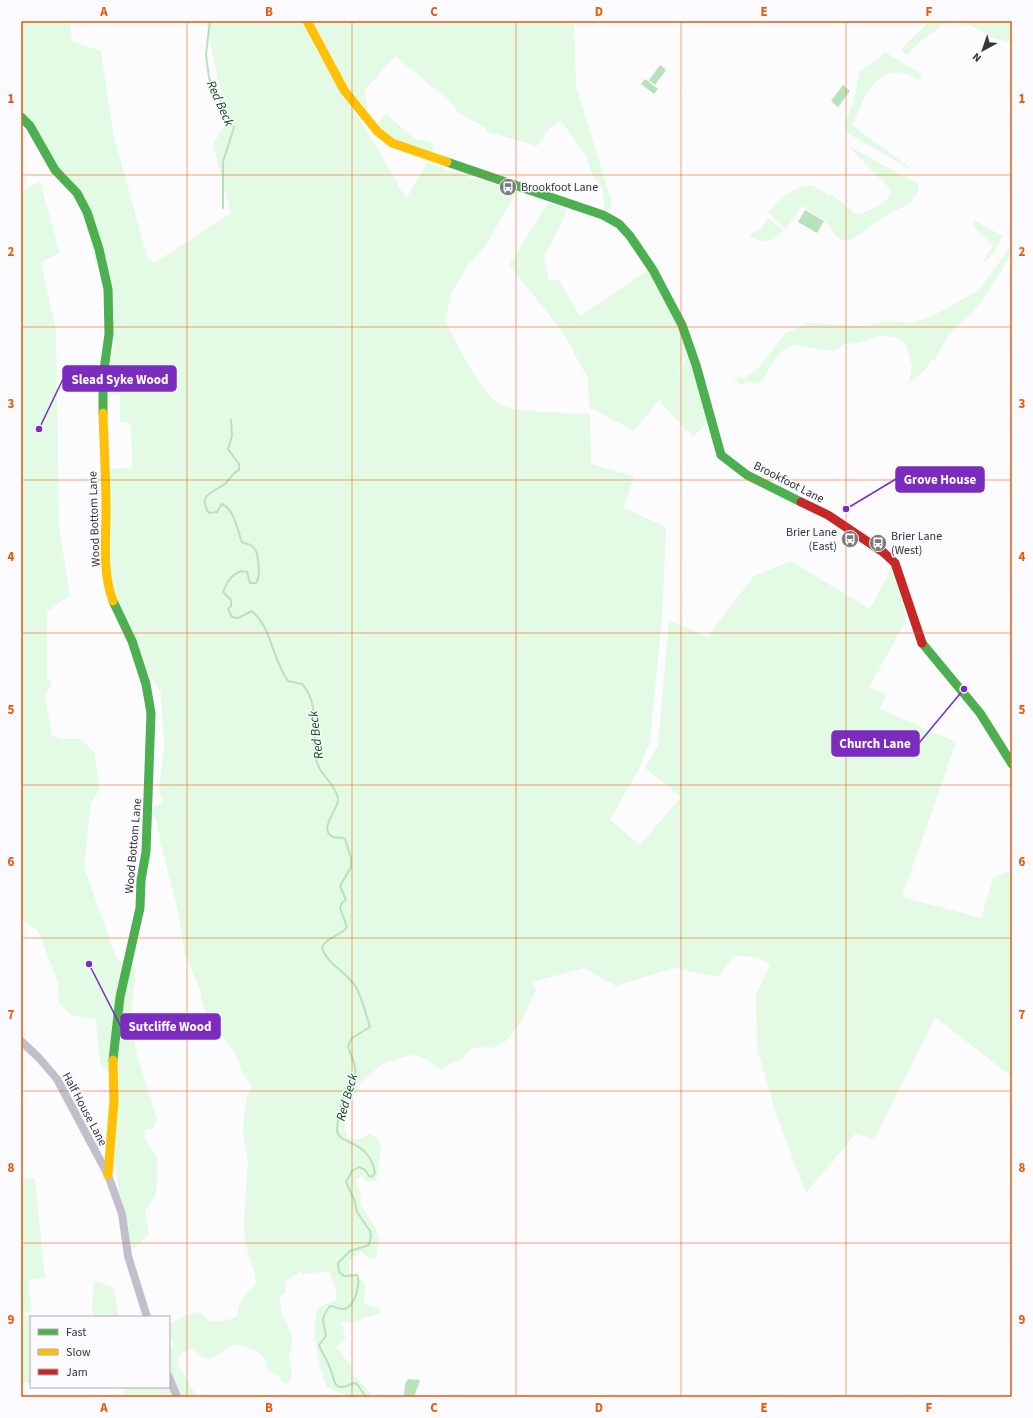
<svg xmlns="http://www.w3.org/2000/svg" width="1033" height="1418" viewBox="0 0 1033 1418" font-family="'Source Sans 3',sans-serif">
<rect width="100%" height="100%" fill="#fcfbfd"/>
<g fill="#e3fbe4">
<path d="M21,21h49l2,20 29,10 12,82 34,123 7,7 77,-50 -18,-69 16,-25 -11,-39 -12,-59h97l13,29 63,101 27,48 21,-36 89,29 -31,55 -17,18 -16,27 -7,29c12,22 35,72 56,84 11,7 72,8 89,9l1,50 43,12 -10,32 42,19 -4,92 -12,121 -9,25 -31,55 30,25 41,-48 -36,-29 13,-23 11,-125 38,17 47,-61 36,-15 80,48 21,-40 12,22 3,30 -37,66 17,7 -6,15 76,33 -54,155 79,21 12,-40 19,-8v207l-77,-60 -61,123 -18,-7 -50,60 -29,-76 -20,-69 -1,-53 14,-30 -11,-7 -24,-3 -17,22 -44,-9 -58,18 -32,-18 -52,14 4,8 -16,33 -15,19 -13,6 -15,-1 -5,2 -13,12 -7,1 -10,7 -5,-1 -11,-9 -13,-5 -31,10 -23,21 -6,12 -7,6h-4l-2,14 5,2 -1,9 5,11h10l11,-5c15,8 11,17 9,30 -1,6 0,11 -3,16 -7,2 -10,2 -15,-4l-5,4 5,15 -1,9 14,21 5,13 -3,19 -5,2 -10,-7 -13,9 2,12 13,8 2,6 -1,17 16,4 1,5 -20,6 -6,4 -14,-1 5,18 -7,3 -3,4 15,19 1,7 16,17 3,7 -24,-1 -20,-9c-8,-20 -18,-60 -8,-80l18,-7 -2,-12 -6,-16 -27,2 -1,-3 -16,11 1,10 -7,5 3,17 10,22v10l-3,10 3,18 -1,7 -4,3 -5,-2 -3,-6 -11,-6 -3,-12 -12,-9 -15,-4 -6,1 -21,13 -8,-1 -10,-10 -11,5 -5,10 20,34h-73v-10h45v-38l5,-3 -5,-12v-8c6,-6 24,-17 33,-12 4,2 5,7 10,8 10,-2 17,-1 25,-6 1,-14 8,-23 19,-32l-1,-9 -10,-32 -1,-25 4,-56 -5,-29 1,-20 3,-17 5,-10 -10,-14 -5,-15 -31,-43 -6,-17 2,-2 -17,-41 -6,-39 -19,-74 -4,-23 -3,-1 -1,-9 11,-6 -4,-12 5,-43 -3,-54 -15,-23 -14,-43 -16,-31 -7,-31 -1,-96 24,-1 -1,-45 -11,-1v-28l-13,1v-24l7,-26 -4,-55 -15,-28 -11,-49 -63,-100z"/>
<path d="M313,21h261l2,65 36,117 -3,9 -5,-3 -1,-18 -12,-20 -6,-17 -25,-34 -10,8 -13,18 -52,-15 1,-3 -26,-14 -13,-15 -52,-43 -31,35 5,22 -28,-34z"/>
<path d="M930,21h82v22l-19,-5 -21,-12 -11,-3h-16l-28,21 -9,11 -5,-3 -1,-4 4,-4z"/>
<path d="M885,52l33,20 3,3v3l-3,2c-40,-25 -52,16 -66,45l65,48 -70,-40 -2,-9 1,-6 7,-14 7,-33 20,-13z"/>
<path d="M387,115l28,24 15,2 3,3 1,7 -2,2 -36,-11 -19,-18 7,-8z"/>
<path d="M847,145l71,39v8l-8,11 -25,13 -35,25 -7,-1 -7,-4 -12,-17 -22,-13 -16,23 -18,-16c9,-13 27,-28 43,-28 5,1 15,8 19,12l2,-3 22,19c13,2 33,-10 38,-22z"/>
<path d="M40,182l20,71 -19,9 15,68 3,198 11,67 -23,17v66l5,4 -7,14 7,40 11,3h17l14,13 6,37 -9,14 -7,64 33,93 19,8 -5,50 6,37 20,64 -4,10 -8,1c-2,16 7,16 12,27 1,4 0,9 0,13 1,15 0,29 -12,40l4,24 -13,13 -6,2 -1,-19 -10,-32 -3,-29 -3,-10 -8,-14 4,-54 -1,-19 -8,-8 -4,-44 -24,-5 -13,-12 -1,-21 -20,-51 -14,-10h-3v-730z"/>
<path d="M548,203l20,7 -24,47 5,23h10l21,36 68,-46 31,59 9,22 -15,29 16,-26 18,69 -14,14 -33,-35 4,-8 -30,37 -45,-24 -1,-28 -25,-47 -54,-67z"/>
<path d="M768,218l15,12c-10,14 -19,13 -33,7l1,-4 9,-3z"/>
<path d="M975,221l28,15 -9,16 -9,10 -1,-3 9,-13 -20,-20z"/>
<path d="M1011,246l1,7 -24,40 -15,19 -25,23 -13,25h-4l-6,10 -16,13 3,-17 -6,-20 -3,-5 -9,-4 -16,-1 -20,7 -13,1 -11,7 -41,-6 -11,6 -6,7 -14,23 -4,3 -11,-2 -7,3 -7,-7h12l14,-11 27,-34 21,-10 55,3 24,-5 28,2 24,-10 36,-20 7,-6z"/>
<path d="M35,1178l10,100 -17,2 4,32 -11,1v-133z"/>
<path d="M94,1281l19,6 6,30h-25l-2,-9z"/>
<path d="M32,1315l-1,68 -8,-1 -2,12v-77z"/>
</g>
<g fill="#b7e2ba">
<path d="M660,65l6,5 -11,15 -6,-5z"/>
<path d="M645,79l13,10 -4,5 -13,-10z"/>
<path d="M843,85l7,6 -12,16 -7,-6z"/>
<path d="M805,210l19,11 -7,12 -19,-11z"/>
<path d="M408,1379l12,1 -6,17h-10l1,-13z"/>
</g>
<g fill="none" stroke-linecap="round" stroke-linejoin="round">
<g stroke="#b7e2ba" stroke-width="2">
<path d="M210,21l-4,33 3,24 25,49 -11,35v46"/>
<path d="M231,420l1,16 -4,13 11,15v6c-7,3 -8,8 -13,13 -11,9 -30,11 -17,30l8,-1 5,-8c13,6 15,26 20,38 3,1 7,2 10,4 7,4 9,30 4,37h-6l-3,-11 -6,-1c-10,4 -14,11 -18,21l8,8v6l-3,3 4,8 6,1 14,-7c20,17 20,48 36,70l14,3c18,19 10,50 14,74 2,16 19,25 22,40 2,10 -21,31 -5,39 3,1 9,0 12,2l6,19v9l-11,19 6,14 -4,3 -2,5 7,19c-6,9 -19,9 -25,20 5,19 27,25 35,42 5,10 10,28 13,38l-18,11 -4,8c2,9 9,18 7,27 -2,6 -7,10 -9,16 -2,4 -10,38 -9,42 2,14 33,9 38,42l-3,4 -3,-1 -4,-6 -6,-3 -7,4 -6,11 8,17 3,13 13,19 1,6 -2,8 -19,6 -12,12 1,9 5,4 13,-1c4,8 -2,31 -12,34 -5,1 -10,-3 -15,-3 -11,14 -6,16 -4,30l-7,9c3,8 8,14 11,23 6,15 2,25 24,15l3,1 9,13"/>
</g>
<g stroke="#c2bfcd" stroke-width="8">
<path d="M21,1041l18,17 18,21 51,96 14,39 6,42 19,61"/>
<path d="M169,1377l8,20"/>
</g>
<g stroke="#4caf50" stroke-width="9">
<path d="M21,117l9,9 25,44 22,23 10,19 12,37 9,40 1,45 -6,43v36"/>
<path d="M447,162l156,53 16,9 11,12 23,34 29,55 14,40 25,90 26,20 54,27"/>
<path d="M922,643l58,70 32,51"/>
<path d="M113,1060l7,-63 20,-89 1,-28 5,-28 5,-139 -5,-29 -14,-43 -19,-40"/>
</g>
<g stroke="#ffc107" stroke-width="9">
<path d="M307,21l37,69 33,41 15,12 55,19"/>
<path d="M103,413c1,32 3,65 3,97 0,30 -4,62 7,91"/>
<path d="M108,1175l6,-74 -1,-41"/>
</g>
<path stroke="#c62828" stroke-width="9" d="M801,502l27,13 55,37 12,11 27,80"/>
</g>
<path fill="none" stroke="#e8590c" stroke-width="1" stroke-opacity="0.55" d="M187,21v1376M352,21v1376M516,21v1376M681,21v1376M846,21v1376M21,175h991M21,327h991M21,480h991M21,633h991M21,785h991M21,938h991M21,1091h991M21,1243h991"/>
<defs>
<symbol id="bus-disc" viewBox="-11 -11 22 22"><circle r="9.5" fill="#7b7b7c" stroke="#fbfafe"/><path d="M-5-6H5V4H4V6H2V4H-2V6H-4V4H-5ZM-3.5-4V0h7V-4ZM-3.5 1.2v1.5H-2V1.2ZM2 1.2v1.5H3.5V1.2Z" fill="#fff"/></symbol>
</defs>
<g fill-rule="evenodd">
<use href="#bus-disc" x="498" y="177" width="20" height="20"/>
<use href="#bus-disc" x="840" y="529" width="20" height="20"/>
<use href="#bus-disc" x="868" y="533" width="20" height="20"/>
</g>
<g text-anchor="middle" stroke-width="3" stroke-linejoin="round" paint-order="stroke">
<g font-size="12" fill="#363637" stroke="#fbfafe" text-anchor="start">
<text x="521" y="191">Brookfoot Lane</text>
<text x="837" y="536" text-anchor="end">Brier Lane<tspan x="837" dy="14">(East)</tspan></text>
<text x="891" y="540">Brier Lane<tspan x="891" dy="14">(West)</tspan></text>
</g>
<g font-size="12" fill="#363637" stroke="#fbfafe">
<text transform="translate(789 482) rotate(27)" y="4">Brookfoot Lane</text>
<text transform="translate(94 519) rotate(-92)" y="4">Wood Bottom Lane</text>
<text transform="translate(133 846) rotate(-85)" y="4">Wood Bottom Lane</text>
<text transform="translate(85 1109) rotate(62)" y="4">Half House Lane</text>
</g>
<g font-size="13" font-style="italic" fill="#014710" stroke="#fbfafe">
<text transform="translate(221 103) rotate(66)" y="5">Red Beck</text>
<text transform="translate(315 735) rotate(-97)" y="5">Red Beck</text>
<text transform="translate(346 1097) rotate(-74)" y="5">Red Beck</text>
</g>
</g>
<path fill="none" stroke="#7b2cbf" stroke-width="1.5" d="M39 429L63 379M846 509L896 479M964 689L919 743M89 964L121 1027"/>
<g fill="#7b2cbf" stroke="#fbfafe" stroke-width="1.5">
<circle cx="39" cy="429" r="4"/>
<circle cx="846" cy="509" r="4"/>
<circle cx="964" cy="689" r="4"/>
<circle cx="89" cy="964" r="4"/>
</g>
<g fill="#7b2cbf" stroke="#7b2cbf" stroke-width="1.5">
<rect x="63" y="366" width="113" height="25" rx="4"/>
<rect x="896" y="467" width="88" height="25" rx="4"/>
<rect x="832" y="731" width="87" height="25" rx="4"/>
<rect x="121" y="1014" width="99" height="25" rx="4"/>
</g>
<g font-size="13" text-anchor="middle" font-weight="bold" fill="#fff">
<text x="120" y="384">Slead Syke Wood</text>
<text x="940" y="484">Grove House</text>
<text x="875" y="748">Church Lane</text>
<text x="170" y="1031">Sutcliffe Wood</text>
</g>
<rect width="1033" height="1418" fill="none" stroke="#fbfafe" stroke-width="44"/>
<rect x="30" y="1316" width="140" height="72" fill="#fbfafe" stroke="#acacae"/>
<rect x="38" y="1329" width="20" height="6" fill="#4caf50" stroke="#acacae"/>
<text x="66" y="1336" font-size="12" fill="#363637">Fast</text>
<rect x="38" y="1349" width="20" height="6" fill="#ffc107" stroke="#acacae"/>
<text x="66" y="1356" font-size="12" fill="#363637">Slow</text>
<rect x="38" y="1369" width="20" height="6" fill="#c62828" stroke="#acacae"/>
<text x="66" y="1376" font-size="12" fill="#363637">Jam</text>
<g transform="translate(983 50) rotate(220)" stroke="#fbfafe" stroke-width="3" paint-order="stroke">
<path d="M0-3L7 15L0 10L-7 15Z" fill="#363637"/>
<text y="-6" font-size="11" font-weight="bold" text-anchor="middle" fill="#363637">N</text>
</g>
<rect x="22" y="22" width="989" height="1374" fill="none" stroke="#e8590c" stroke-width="1.5"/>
<g font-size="13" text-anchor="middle" font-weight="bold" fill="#e8590c">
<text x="104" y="16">A</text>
<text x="269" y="16">B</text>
<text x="434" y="16">C</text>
<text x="599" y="16">D</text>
<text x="764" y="16">E</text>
<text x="929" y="16">F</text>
<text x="11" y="103">1</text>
<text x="1022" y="103">1</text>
<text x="11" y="256">2</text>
<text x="1022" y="256">2</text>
<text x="11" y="408">3</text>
<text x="1022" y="408">3</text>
<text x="11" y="561">4</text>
<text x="1022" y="561">4</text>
<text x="11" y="714">5</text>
<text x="1022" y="714">5</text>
<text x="11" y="866">6</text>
<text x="1022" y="866">6</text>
<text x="11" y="1019">7</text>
<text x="1022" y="1019">7</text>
<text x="11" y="1172">8</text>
<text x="1022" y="1172">8</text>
<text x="11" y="1324">9</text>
<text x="1022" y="1324">9</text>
<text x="104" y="1412">A</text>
<text x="269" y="1412">B</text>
<text x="434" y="1412">C</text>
<text x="599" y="1412">D</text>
<text x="764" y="1412">E</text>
<text x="929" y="1412">F</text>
</g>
</svg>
